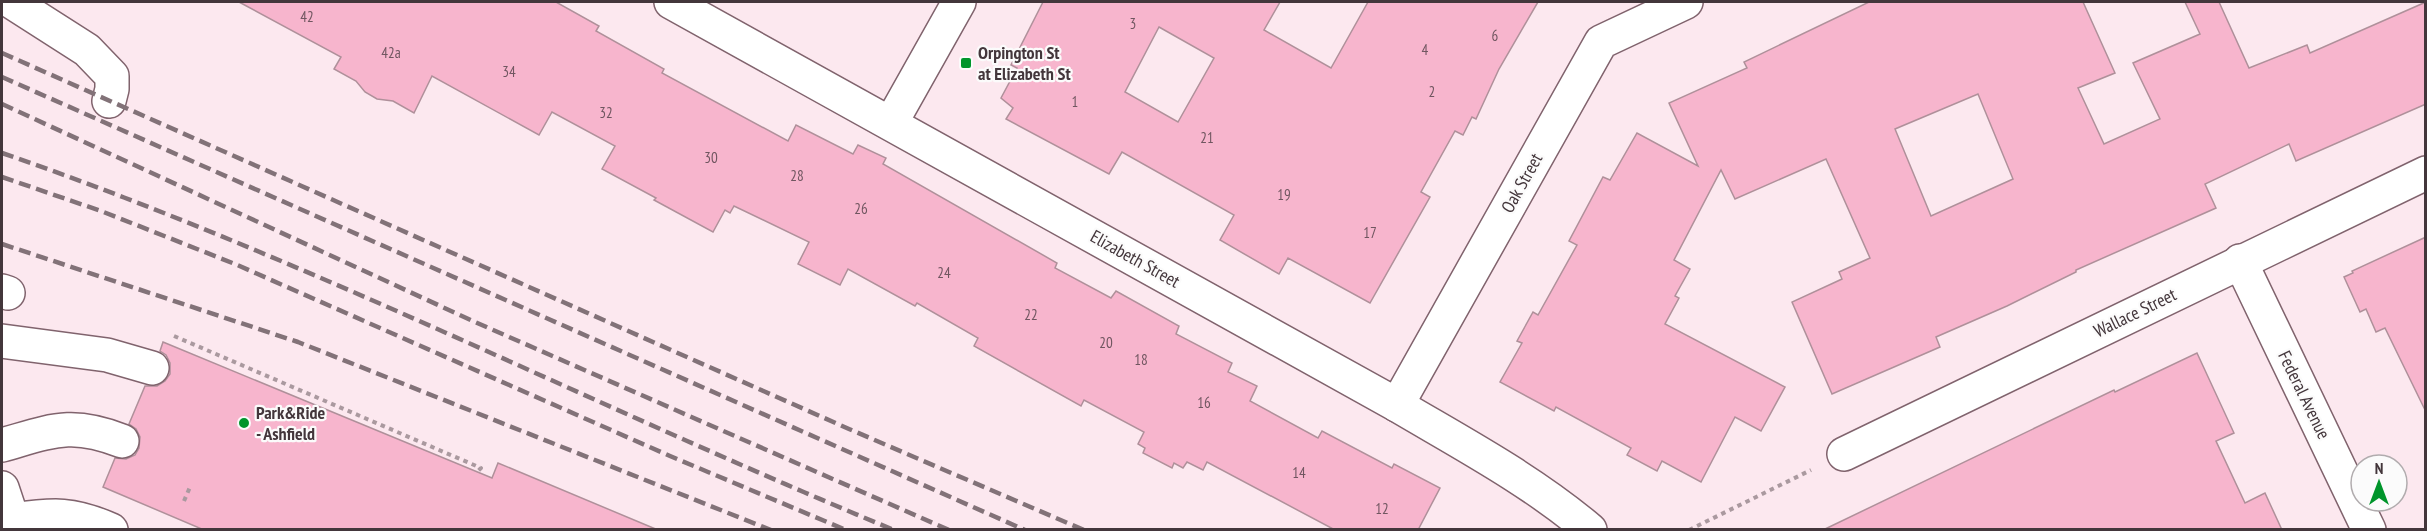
<svg xmlns="http://www.w3.org/2000/svg" width="2427" height="531" viewBox="0 0 2427 531" font-family="'PT Sans Narrow',sans-serif">
<rect width="100%" height="100%" fill="#fce8ef"/>
<g fill="#f7b5cd" stroke="#af909a" stroke-width="1.5" fill-rule="evenodd">
<path d="M239,2h317l43,24 -3,5 68,38 -2,4 126,68 8,-16 57,29 5,-9 28,13 -3,6 174,99 -2,5 56,30 5,-7 63,35 -3,8 56,29 -4,9 29,14 -7,15 68,37 4,-7 70,37 2,-4 46,24 -22,42h-83l-128,-68 -4,8 -16,-8 -4,6 -9,-5 -2,5 -29,-15 2,-5 -7,-4 6,-12 -60,-32 -3,6 -107,-60 4,-8 -61,-35 -2,3 -67,-37 -8,16 -42,-21 11,-22 -75,-36 -4,7 -5,-3 -12,22 -59,-32 2,-2 -54,-29 13,-23 -63,-34 -13,23 -107,-59 -18,37 -21,-12 -16,-2 -12,-7 -9,-11 -22,-12 7,-12z"/>
<path d="M1043,2h237l-16,28 67,38 37,-66h170l-39,67 -23,50 -4,-2 -9,18 -8,-4 -34,61 9,5 -60,106 -82,-45 -9,16 -59,-34 14,-25 -112,-63 -13,22 -103,-55 7,-11 -12,-10 16,-30 -6,-3zM1159,27l55,31 -36,64 -53,-30z"/>
<path d="M1869,2h214l32,71 -37,15 26,56 56,-25 -27,-56 67,-29 -15,-32h34l30,66 58,-23 3,8 116,-51v102l-130,57 -7,-17 -84,40 11,24 -140,62v2l-69,34 -71,31 4,10 -108,47 -40,-92 50,-23 -3,-7 31,-14 -44,-99 -91,40 -14,-29 -47,90 16,9 -15,27 4,2 -14,26 120,63 -24,44 -26,-14 -34,65 -39,-21 -5,10 -30,-16 4,-7 -75,-41 -2,4 -54,-29 22,-39 -5,-2 16,-29 5,3 39,-70 -8,-4 34,-64 7,3 27,-47 61,33 -29,-63 78,-35 -3,-6zM1978,94l35,85 -82,37 -36,-87z"/>
<path d="M2426,237v175l-41,-84 -9,4 -10,-23 -6,3 -16,-35 9,-4 -1,-2z"/>
<path d="M163,342l329,136 6,-15 160,67h-454l-101,-43 12,-29 11,1 9,-4 4,-7 1,-11 -4,-8 -7,-5 16,-38h12l8,-5 5,-7v-11l-4,-8 -6,-4z"/>
<path d="M2197,353l37,80 -18,8 29,62 20,-10 17,37h-459l291,-140 1,2z"/>
</g>
<g fill="none" stroke-linecap="round" stroke-linejoin="round">
<defs>
<g id="minor">
<path d="M12,2l75,48 25,26v13l-3,12"/>
<path d="M891,123l68,-121"/>
<path d="M2240,261l129,269"/>
<path d="M2,291l6,2"/>
<path d="M2,341l105,14 45,13"/>
<path d="M1397,405l204,-363 85,-40"/>
<path d="M2,445c50,-14 69,-24 120,-4"/>
<path d="M1844,454l582,-281"/>
<path d="M2,488l14,42"/>
<path d="M14,520c40,-6 59,-7 97,10"/>
</g>
<path id="major" d="M671,2l726,403c66,39 134,75 193,125"/>
</defs>
<use href="#minor" stroke="#80636d" stroke-width="36"/>
<use href="#major" stroke="#80636d" stroke-width="36"/>
<g stroke="#aa999f" stroke-width="4" stroke-dasharray="4.5 4.5" stroke-linecap="butt">
<path d="M174,336l307,132 -4,4"/>
<path d="M184,501l6,-14"/>
<path d="M1689,530l122,-60"/>
</g>
<use href="#minor" stroke="#fff" stroke-width="33"/>
<use href="#major" stroke="#fff" stroke-width="33"/>
<g stroke="#827278" stroke-width="4.5" stroke-dasharray="12 6" stroke-linecap="butt">
<path d="M2,53l847,376 235,101"/>
<path d="M2,77l1023,453"/>
<path d="M2,104l473,218 474,208"/>
<path d="M2,153c305,105 593,254 892,377"/>
<path d="M2,177l99,34 134,53 435,192 176,74"/>
<path d="M2,244l296,98 473,188"/>
</g>
</g>
<g fill="#00952b" stroke="#fbfbfb" stroke-width="2">
<rect x="960" y="57" width="12" height="12" rx="3"/>
<circle cx="244" cy="423" r="6"/>
</g>
<g text-anchor="middle" stroke-width="4.5" stroke-linejoin="round" paint-order="stroke">
<g font-size="15" fill="#705660">
<text x="307" y="22">42</text>
<text x="1133" y="29">3</text>
<text x="1495" y="41">6</text>
<text x="1425" y="55">4</text>
<text x="391" y="58">42a</text>
<text x="509" y="77">34</text>
<text x="1432" y="97">2</text>
<text x="1075" y="107">1</text>
<text x="606" y="118">32</text>
<text x="1207" y="143">21</text>
<text x="711" y="163">30</text>
<text x="797" y="181">28</text>
<text x="1284" y="200">19</text>
<text x="861" y="214">26</text>
<text x="1370" y="238">17</text>
<text x="944" y="278">24</text>
<text x="1031" y="320">22</text>
<text x="1106" y="348">20</text>
<text x="1141" y="365">18</text>
<text x="1204" y="408">16</text>
<text x="1299" y="478">14</text>
<text x="1382" y="514">12</text>
</g>
<g font-size="18" font-weight="bold" fill="#43363b" stroke="#fbfbfb" text-anchor="start">
<text x="978" y="59">Orpington St<tspan x="978" dy="21">at Elizabeth St</tspan></text>
<text x="256" y="419">Park&amp;Ride<tspan x="256" dy="21">- Ashfield</tspan></text>
</g>
<g font-size="18" fill="#43363b" stroke="#fbfbfb">
<text transform="translate(1522 183) rotate(-61)" y="6">Oak Street</text>
<text transform="translate(1135 259) rotate(29)" y="6">Elizabeth Street</text>
<text transform="translate(2135 313) rotate(-26)" y="6">Wallace Street</text>
<text transform="translate(2304 395) rotate(64)" y="6">Federal Avenue</text>
</g>
</g>
<rect width="2427" height="531" fill="none" stroke="#43363b" stroke-width="6"/>
<g transform="translate(2379 483)"><circle r="28" fill="#fbfbfb" stroke="#b1acae" stroke-width="1.5"/>
<path d="M0-4.5L10 22L0 15L-10 22Z" fill="#00952b"/>
<text y="-9" font-size="16" font-weight="bold" text-anchor="middle" fill="#43363b">N</text>
</g>
</svg>
